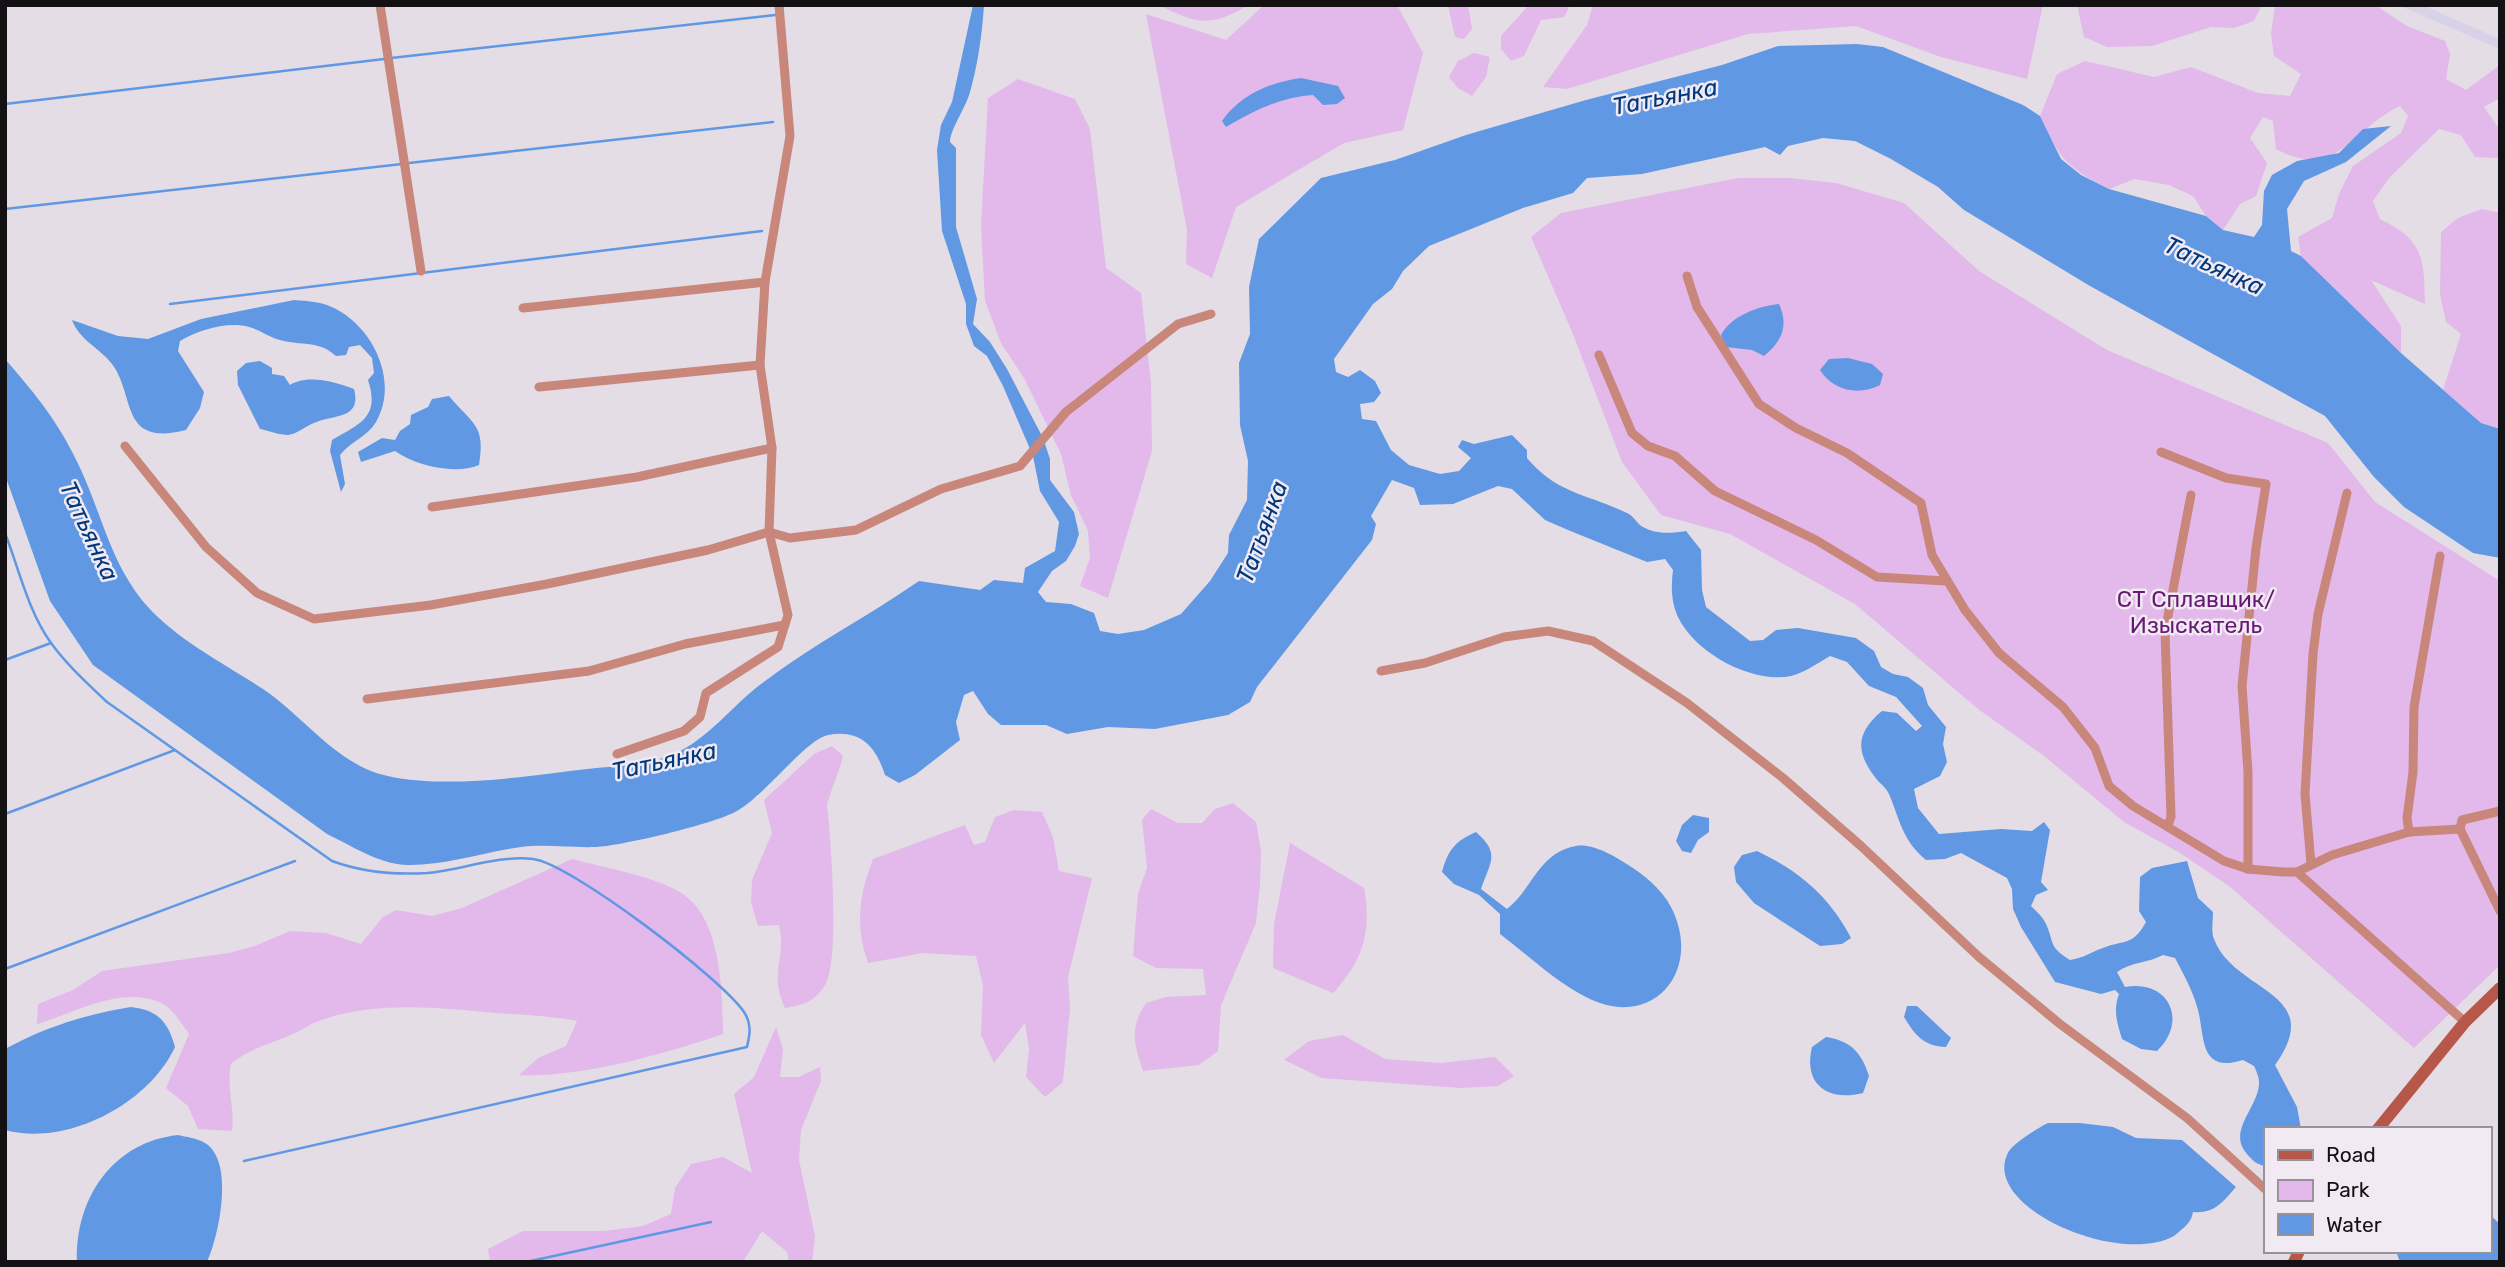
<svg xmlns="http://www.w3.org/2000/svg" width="2505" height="1267" viewBox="0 0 2505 1267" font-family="Rubik,sans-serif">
<rect width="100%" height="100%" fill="#e4dde5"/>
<path fill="#d7d2e8" d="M2398,5h24l78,34v10z"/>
<g fill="#e2b9ea">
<path d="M1158,5h91c-41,23 -50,19 -91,0z"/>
<path d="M1264,5h133l26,48 -20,77 -59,13 -108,64 -24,71 -26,-14 1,-34 -41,-216 80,26z"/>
<path d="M1448,5h20l4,24 -8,10 -9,-2z"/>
<path d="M1529,5h39l1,3 -5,9 -23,3 -17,36 -13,5 -10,-12v-13z"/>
<path d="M1593,5h450l-16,74 -86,-22 -85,-31 -108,8 -181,55 -24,-2 44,-62z"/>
<path d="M2077,5h185l-8,16 -20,7 -23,-1 -59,19 -45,1 -23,-10z"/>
<path d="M2275,5h100l32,21 38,15 5,13 -4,25 20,11 34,-25v33l-16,9 16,23 -2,28 -23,-1 -14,-22 -22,-6 -50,49 -16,23 7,18c44,21 44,40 45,85l-54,-24 30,46v27l-100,-97 -3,-19 34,-19 7,-24 14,-28 48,-33 7,-17 -8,-10c-49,23 -63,76 -124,43l-3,-28 -10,-4 -13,21 17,25 -11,33 -16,8 -17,26 -17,-14 -13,-20 -24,-11 -34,-6 -26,10c-43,-22 -49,-30 -69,-73l17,-42 28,-13 69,16 37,-10 67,26 32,3 11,-22 -27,-18 -3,-22z"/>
<path d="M1474,53l16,4 -4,20 -14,19 -14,-8 -9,-11 9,-16z"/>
<path d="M1018,79l57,20 15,30 16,139 35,25 10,90 1,68 -44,147 -28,-12 10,-28 -2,-27 -17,-36 -10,-41 -37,-76 -23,-35 -16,-42 -4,-76 7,-127z"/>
<path d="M1738,178h52l46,5 68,20 75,68 128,79 221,93 47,59 125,79v384l-86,83 -185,-162 -49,-33 -56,-31 -80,-66 -66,-47 -123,-105 -125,-70 -69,-19 -39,-53 -49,-128 -42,-97 30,-24z"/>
<path d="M2482,209l18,4v216l-19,-6 -38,-33 18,-56 -15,-12 -6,-28 1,-62 17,-14z"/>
<path d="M832,746l11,10c-4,18 -12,32 -16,50 4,32 13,156 -2,179 -10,17 -23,20 -40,23 -17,-37 2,-48 -6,-83l-21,1 -7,-24 1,-22 20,-47 -8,-33 50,-46z"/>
<path d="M1233,803l23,19 5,29 -1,34 -4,38 -35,82 -3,46 -19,14 -56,6c-9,-29 -14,-42 3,-68l20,-6 40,-2 -3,-26 -47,-1 -23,-12 5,-62 9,-26 -5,-48 9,-11 27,14h24l13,-14z"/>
<path d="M1014,810l28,2 11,25 6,34 33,7 -24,99 2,31 -7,74 -18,15 -19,-20 3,-28 -4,-26 -31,40 -13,-28 2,-49 -7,-30 -53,-3 -55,10c-13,-38 -9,-67 5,-104l92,-34 9,20 11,-3 10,-25z"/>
<path d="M1290,843l74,45c8,43 -1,73 -31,105l-60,-25 1,-44z"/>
<path d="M572,859c29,8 94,19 116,39 34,29 34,96 35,136 -58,20 -144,44 -204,41l19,-17 28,-12 11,-25c-27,-5 -53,-6 -80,-8 -59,-5 -123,-13 -181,9 -8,3 -15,9 -23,12 -23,10 -43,14 -62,30 -5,24 4,43 1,67l-34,-2 -10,-23 -22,-18 23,-54c-8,-11 -17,-27 -30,-32 -40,-16 -84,11 -122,22l1,-20 35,-14 29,-19 127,-18 26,-7 35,-15 36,2 35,11 22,-27 13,-7 36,6 30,-8z"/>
<path d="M776,1027l7,22 -3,28h19l21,-10 1,14 -20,49 -2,30 16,76 -3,26h-23l-2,-10 -25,-21 -19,31h-253l-2,-13 35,-18h81l39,-5 28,-12 4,-26 16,-24 32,-7 29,16 -18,-79 20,-17z"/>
<path d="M1343,1035l42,24 56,4 54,-6 19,19 -16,10 -37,2 -139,-10 -38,-18 25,-19z"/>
</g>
<g fill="#6198e4">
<path d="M973,5h11c-2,30 -6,59 -14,87 -4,15 -20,38 -20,50l6,6v79l21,72 -4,25 17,18 17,27 36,69 7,21v21l24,32 5,22 -4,12 -9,15 -14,10 -14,21 8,10 25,2 23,9 6,18 18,3 26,-4 37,-16 29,-33 18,-28 1,-18 18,-35 1,-39 -8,-36 -1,-62 11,-29 -1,-47 10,-48 62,-61 74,-18 71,-25 120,-35 136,-35 56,-19 79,-2 26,3 140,58 17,11 21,43 20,16 28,14 97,27 17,14 31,7 8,-12 2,-34 8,-16 25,-14 42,-8 24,-24 28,-3 -45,36 -42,19 -17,28 4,42 10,5 100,97 80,70 19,6v129l-27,-5 -69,-46 -30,-30 -49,-61 -235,-130 -126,-76 -26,-23 -47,-28 -36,-18 -32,-3 -35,8 -8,9 -15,-8 -123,27 -55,4 -14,15 -50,15 -94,38 -26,25 -11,18 -19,15 -39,55 2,13 12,5 12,-7 15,11 6,12 -7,9 -14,2 2,15 14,2 15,29 18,15 31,9 19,-3 12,-13 -13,-11 4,-7 12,4 38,-9 15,15v8c30,36 61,36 100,55 7,3 10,11 16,14 14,8 29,6 43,4l15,19 1,40 4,17 44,34 13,-1 13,-10 22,-2 58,10 18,13 7,16 12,7 15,3 15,11 5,17 18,22 -3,17 4,18 -7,14 -26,13 4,19 21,26 62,-5 31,2 12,-9 6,8 -9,52 7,8 -12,5 -5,11c5,5 12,11 15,18 9,20 2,22 24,36 14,-2 21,-8 33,-12 22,-9 29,-1 43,-26l-7,-11 1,-34 12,-9 35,-7 11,37 15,14c0,8 -2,20 1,27 20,54 114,52 61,126l22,42 4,22h-36v37c-9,-2 -12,-5 -18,-12 -21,-23 13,-48 12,-72 0,-5 -3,-12 -5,-16l-11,-6c-44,14 -38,-23 -45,-50 -5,-19 -14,-35 -23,-52l-12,-3c-15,8 -32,7 -46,17l8,15c45,-8 63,35 32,64l-16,-2 -19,-10c-5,-16 -9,-29 -3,-45l-4,-4 -14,4 -46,-12 -34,-55 -8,-18 -1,-20 -5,-11 -46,-25 -16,6 -19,1c-24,-20 -26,-40 -37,-66 -2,-5 -7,-9 -11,-13 -22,-27 -24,-47 4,-70l15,2 19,18 6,-5 -26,-29 -27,-11 -22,-24 -17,-6c-12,7 -26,17 -39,20 -39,8 -96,-23 -113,-59 -7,-16 -7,-30 -5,-47l-8,-11 -18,3 -79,-32 -23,-10 -33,-31 -14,-3 -45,18 -33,1 -6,-17 -22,-8 -21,36 5,8 -4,16 -115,147 -7,15 -22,13 -73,14 -47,-2 -41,7 -21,-9h-45l-13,-11 -15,-23 -9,4 -8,27 4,18 -45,35 -16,8 -14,-8c-9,-28 -24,-46 -57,-40 -22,4 -65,63 -93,77 -22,12 -114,34 -139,35 -25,1 -49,-3 -75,0 -37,5 -78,19 -115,18 -27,-1 -56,-20 -79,-31l-234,-169 -43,-64 -45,-126v-116c33,38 55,65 76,111 22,48 31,97 67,137 31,34 77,57 115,82 34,23 60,57 97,77 53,29 168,10 227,3 28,-3 61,-4 87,-15 33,-14 59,-49 87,-70 51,-39 106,-67 158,-103l61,9 14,-10 29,3 2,-15 30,-17 4,-29 -19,-31 -7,-35 -30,-70 -16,-30 -13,-10 -8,-22v-20l-24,-73 -5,-81 4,-25 11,-23z"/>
<path d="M1301,78l37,8 7,12 -8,6 -14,1 -10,-10c-32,2 -60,16 -87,32l-4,-6c18,-26 49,-39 79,-43z"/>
<path d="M294,300c14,1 30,2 42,9 38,20 63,73 40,113 -8,14 -26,20 -36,33l5,29 -4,8 -11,-41 2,-11c29,-17 48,-23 36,-60l6,-7 -2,-15 -12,-13 -11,2 -3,8 -10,1c-17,-16 -35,-10 -56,-16 -11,-3 -20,-10 -31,-13 -21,-6 -50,3 -69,14l-2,10 26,41 -4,16 -14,22c-67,17 -50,-34 -74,-66 -13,-17 -32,-23 -40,-44l46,16 30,3 53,-20z"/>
<path d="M1779,304c10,22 3,37 -15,52l-12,-6 -26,-3 -5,-12c10,-19 37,-29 58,-31z"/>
<path d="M1848,358l24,6 11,10 -3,11c-21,11 -47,6 -60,-15l9,-11z"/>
<path d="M260,361l12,7v6l12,2 6,9c18,-11 45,-3 64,4 8,31 -21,25 -40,34 -8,3 -17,11 -26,12 -8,0 -19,-4 -28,-6l-22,-44 -1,-14 9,-8z"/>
<path d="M449,396c23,28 37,28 30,69 -24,10 -63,1 -84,-14l-34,11 -3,-10 24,-14 13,2 5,-9 10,-7 1,-9 17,-8 4,-8z"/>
<path d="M1693,815l16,3v14l-11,8 -7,13 -9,-2 -6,-10 6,-16z"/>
<path d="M1476,832c25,22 14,30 5,57l26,20c25,-19 32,-57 69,-63 15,-3 37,9 49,17 18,11 36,25 46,44 33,64 -19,125 -85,90 -32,-16 -58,-42 -86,-63v-20l-21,-19 -25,-11 -12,-12c6,-22 13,-31 34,-40z"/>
<path d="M1757,851c42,20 72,45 94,87l-9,6 -22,2 -66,-43 -18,-21 -2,-15 8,-12z"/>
<path d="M1907,1006h10l34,32 -5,9c-23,-1 -31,-12 -42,-30z"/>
<path d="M131,1007c27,3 37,15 44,40 -26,56 -107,100 -170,83v-81c40,-22 82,-35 126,-42z"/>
<path d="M1826,1037c25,4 35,15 43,39l-6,17c-36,9 -60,-9 -51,-46z"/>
<path d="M2048,1123h32l33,4 23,11 46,2 54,47c-13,15 -22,27 -43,25 -2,12 -10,16 -19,24 -57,31 -197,-31 -165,-85 4,-7 30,-24 39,-28z"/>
<path d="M178,1135c8,2 19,3 27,8 30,18 14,93 2,119h-130c-2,-64 36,-120 101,-127z"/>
<path d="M2489,1214l11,10v38h-100l-4,-11h93z"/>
</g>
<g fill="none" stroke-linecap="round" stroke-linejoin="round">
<g stroke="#6198e4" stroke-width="2.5">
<path d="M391,58l384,-43"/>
<path d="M5,104l379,-45"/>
<path d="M409,163l364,-41"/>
<path d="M5,209l397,-45"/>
<path d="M170,304l592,-73"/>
<path d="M5,533c14,36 23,78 46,110 16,22 36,40 56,59l225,159c30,11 63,14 95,12 35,-3 70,-18 106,-14 37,4 189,120 211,153 8,12 6,22 3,35l-503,114"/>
<path d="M5,660l46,-17"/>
<path d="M5,814l170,-64"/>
<path d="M5,969l290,-108"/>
<path d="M526,1262l185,-40"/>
</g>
<g stroke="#c9867b" stroke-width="9">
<path d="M380,5l41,266"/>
<path d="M1687,276l10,31 62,97 37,24 51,25 74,50 11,52 33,55 34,43 64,54 32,41 14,38 24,20 91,55 24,8 35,3h14l35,-17 77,-23 51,-3 40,82"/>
<path d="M523,308l242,-26"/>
<path d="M1599,355l33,78 16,13 27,10 40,35 101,49 61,37 69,4"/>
<path d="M539,387l221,-22"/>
<path d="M125,446l81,101 51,46 57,26 117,-14 116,-21 161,-34 61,-18 21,6 66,-8 85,-41 79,-23 46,-54 112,-88 33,-10"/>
<path d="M2161,452l65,26 40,6 -10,64 -14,138 6,86v97"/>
<path d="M432,507l205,-30 135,-29"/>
<path d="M1381,671l44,-8 79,-26 44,-6 45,10 94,62 96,75 78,68 118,111 81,67 127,94 78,71"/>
<path d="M367,699l222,-28 96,-27 99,-19"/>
<path d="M617,754l67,-23 16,-14 6,-24 72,-46 10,-32 -19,-83 3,-84 -12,-83 5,-83 25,-146 -11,-131"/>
<path d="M2168,825l3,-8 -6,-185 26,-137"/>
<path d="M2460,829l2,-9 38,-9"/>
<path d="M2409,832l-2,-14 6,-46 1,-65 26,-151"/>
<path d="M2311,864l-6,-70 8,-140 5,-40 29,-121"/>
<path d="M2297,872l168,150"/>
</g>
<g stroke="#b7574a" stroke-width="12">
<path d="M2378,1129l87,-107 35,-34"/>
<path d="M2294,1262l5,-11"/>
</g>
</g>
<g text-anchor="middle" stroke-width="5" stroke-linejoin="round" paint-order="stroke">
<g font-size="23" fill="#671874" stroke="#f1eaf2">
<text x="2196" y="607">СТ Сплавщик/<tspan x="2196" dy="26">Изыскатель</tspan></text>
</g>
<g font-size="24" font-style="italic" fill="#00387c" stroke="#f1eaf2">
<text transform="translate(1665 97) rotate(-11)" y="8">Татьянка</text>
<text transform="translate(2214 266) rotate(25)" y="8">Татьянка</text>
<text transform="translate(89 531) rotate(65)" y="8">Татьянка</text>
<text transform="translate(1262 532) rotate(-70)" y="8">Татьянка</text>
<text transform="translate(664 761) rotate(-12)" y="8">Татьянка</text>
</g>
</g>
<rect width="2505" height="1267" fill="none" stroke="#131113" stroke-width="14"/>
<rect x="2264" y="1127" width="228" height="126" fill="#f1eaf2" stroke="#989399" stroke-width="2"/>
<rect x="2278" y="1150" width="35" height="10" fill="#b7574a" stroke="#989399" stroke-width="2"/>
<text x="2326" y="1162" font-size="21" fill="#131113">Road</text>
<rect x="2278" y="1180" width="35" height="21" fill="#e2b9ea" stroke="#989399" stroke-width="2"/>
<text x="2326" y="1197" font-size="21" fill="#131113">Park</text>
<rect x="2278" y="1214" width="35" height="21" fill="#6198e4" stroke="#989399" stroke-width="2"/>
<text x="2326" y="1232" font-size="21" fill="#131113">Water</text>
</svg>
